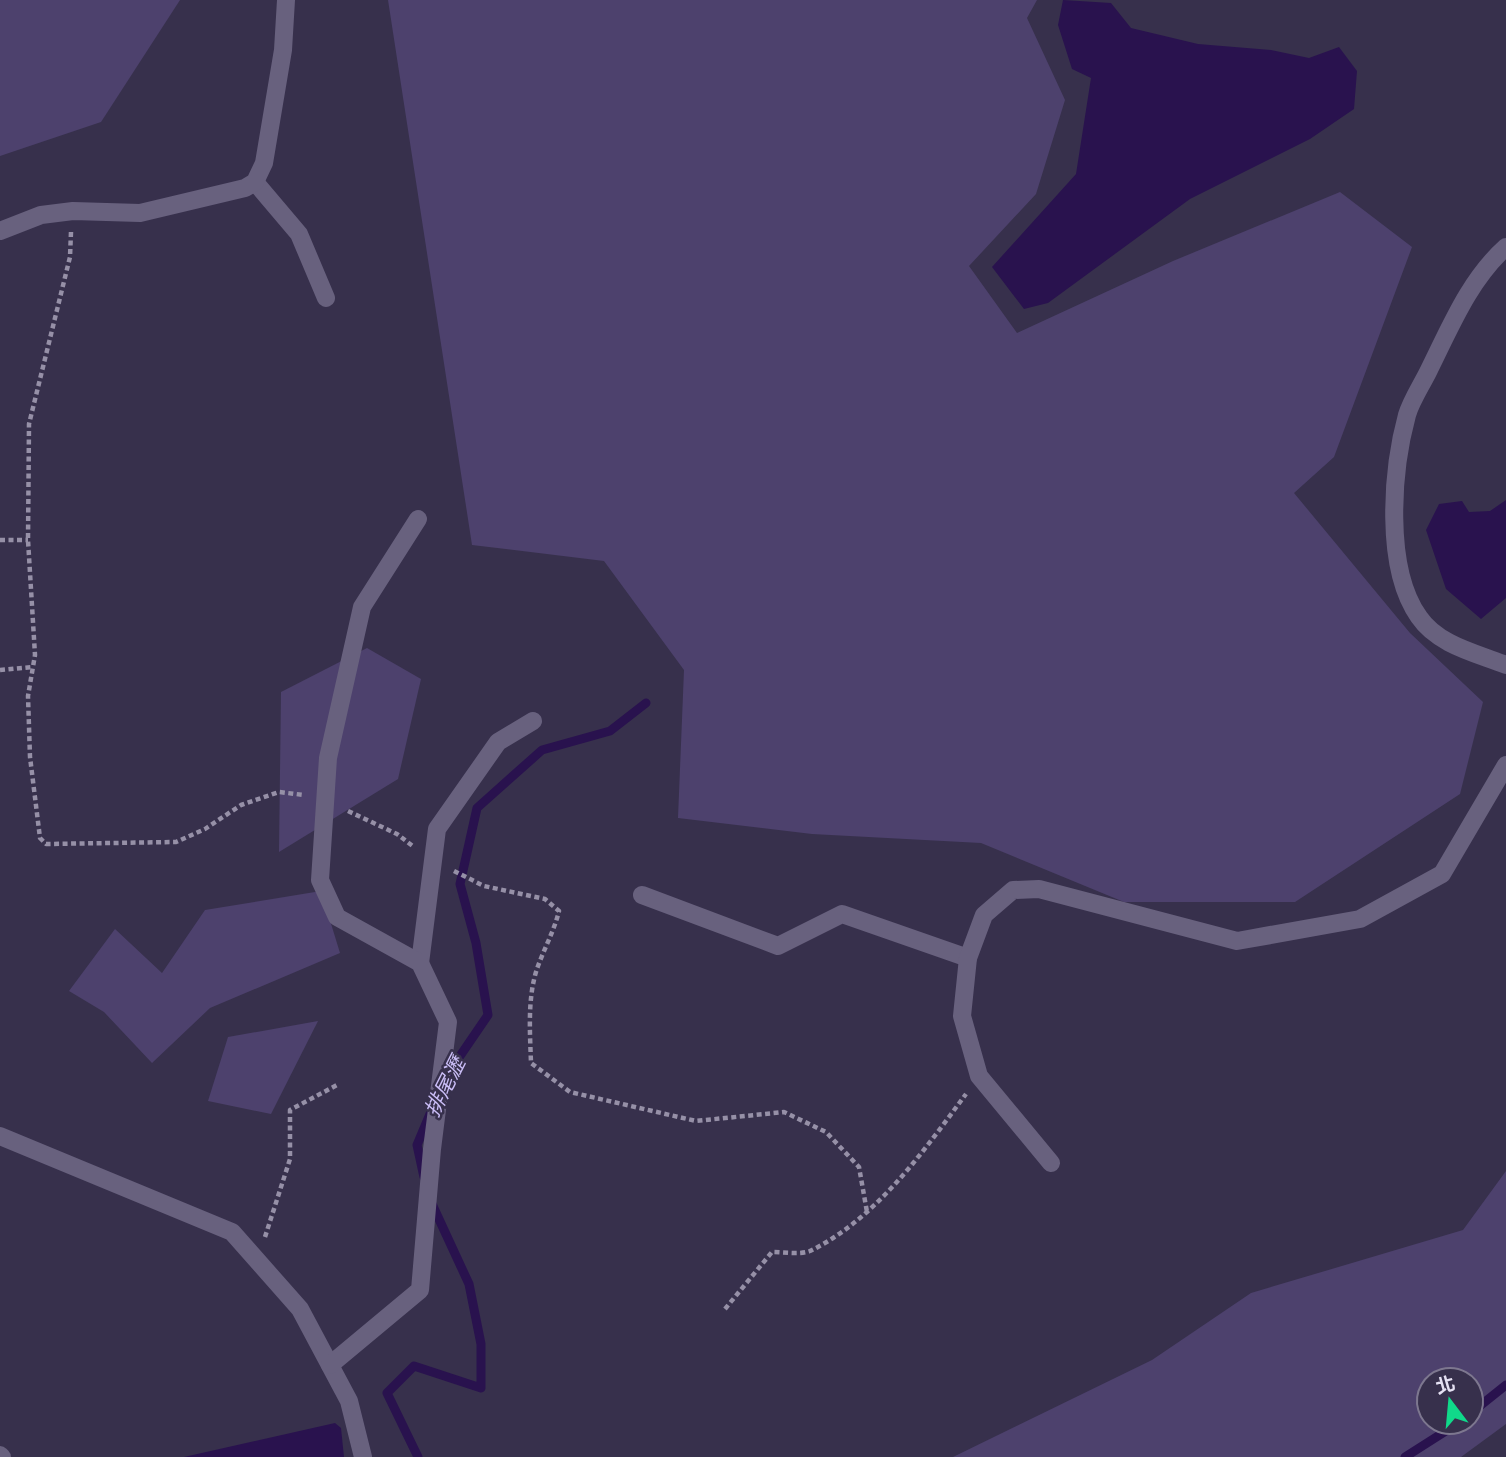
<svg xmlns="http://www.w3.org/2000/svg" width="1506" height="1457" viewBox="0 0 1506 1457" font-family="Lato,'Noto Sans TC',sans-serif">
<rect width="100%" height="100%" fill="#37304c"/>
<g fill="#4d416d" fill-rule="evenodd">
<path d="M0,0h180l-79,122 -101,34z"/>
<path d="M388,0h649l-10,18 38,82 -29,94 -67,72 48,67 156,-72 167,-69 72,55 -78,210 -40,36 116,140 73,69 -23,92 -165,108h-171l-143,-59 -169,-9 -134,-16 6,-148 -80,-109 -132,-16z"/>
<path d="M367,648l54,31 -23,100 -119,73 2,-160z"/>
<path d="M321,891l19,62 -130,55 -58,55 -48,-51 -35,-21 46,-62 47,44 43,-63z"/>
<path d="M318,1021l-47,93 -63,-13 20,-64z"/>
<path d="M1506,1171v253l-45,33h-508l199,-97 99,-67 212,-63zM1429,1380h42v42h-42z"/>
</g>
<g fill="#29124e">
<path d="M1063,0l48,3 20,25 67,16 73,6 38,8 30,-11 18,24 -3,38 -44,30 -120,60 -142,104 -24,6 -32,-42 84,-93 15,-96 -19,-9 -14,-44z"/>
<path d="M1506,500v98l-25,21 -35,-30 -20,-59 13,-26 23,-3 7,11 21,-1z"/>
<path d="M335,1423l6,5 3,29h-160z"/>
</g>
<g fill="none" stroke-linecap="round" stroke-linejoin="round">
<g stroke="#29124e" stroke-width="9">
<path d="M445,1078l43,-63 -12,-72 -16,-59 17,-76 65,-58 68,-19 36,-28"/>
<path d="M424,1177l-7,-32 13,-31"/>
<path d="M1471,1413l35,-28"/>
<path d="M418,1457l-31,-64 27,-27 67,22v-44l-12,-60 -37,-80"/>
<path d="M1405,1457l55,-35"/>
</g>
<g stroke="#9690a7" stroke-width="4.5" stroke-dasharray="5 3.5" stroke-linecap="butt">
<path d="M71,232l-1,25 -41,167 -1,116 7,115 -7,41 2,61 10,81 6,6 130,-2 29,-13 36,-24 38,-13 25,3"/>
<path d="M0,540h28"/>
<path d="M0,670l33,-3"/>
<path d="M348,811l49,23 17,13"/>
<path d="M454,871l30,15 61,13 14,12c-5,20 -14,36 -21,55 -11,30 -8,66 -7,97l39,29 126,29 88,-9 42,20 33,35 8,45"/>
<path d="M265,1237l25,-78v-49l47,-25"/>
<path d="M725,1309l47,-57c11,0 28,3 38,-1 66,-32 113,-99 156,-157"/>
</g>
<g stroke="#68617e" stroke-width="18">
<path d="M255,182l44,52 27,64"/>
<path d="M1506,247c-37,33 -56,81 -78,125 -7,14 -17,29 -21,43 -15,55 -23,153 12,202 19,28 57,36 87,48"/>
<path d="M642,895l136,51 64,-32 126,44"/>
<path d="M420,963l17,-134 61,-87 35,-21"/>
<path d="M0,1136l232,96 68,77 49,92 14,56"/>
<path d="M1051,1163l-72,-87 -17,-60 6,-58 16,-43 29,-25 26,-1 198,52 123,-22 82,-45 64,-109"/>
<path d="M330,1365l90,-75 12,-141 16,-127 -28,-59 -83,-46 -17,-37 8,-122 34,-151 56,-88"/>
<path d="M0,1455l2,2"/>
</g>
<path stroke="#68617e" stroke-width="18" d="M0,231l41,-16 32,-4 67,2 105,-25 10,-6 9,-19 19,-113 3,-50"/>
</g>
<g text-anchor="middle" stroke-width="5" stroke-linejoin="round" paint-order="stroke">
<g font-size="21" font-style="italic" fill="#cabdf6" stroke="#37304c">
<text transform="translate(445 1087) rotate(-63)" y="7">排尾瀝</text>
</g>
</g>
<g transform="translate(1450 1401) rotate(344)"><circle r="33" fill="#37304c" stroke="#7d778f" stroke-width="2"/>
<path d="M0-5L12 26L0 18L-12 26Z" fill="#10d98a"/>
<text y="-10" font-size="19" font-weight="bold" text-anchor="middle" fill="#e5e1f3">北</text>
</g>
</svg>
